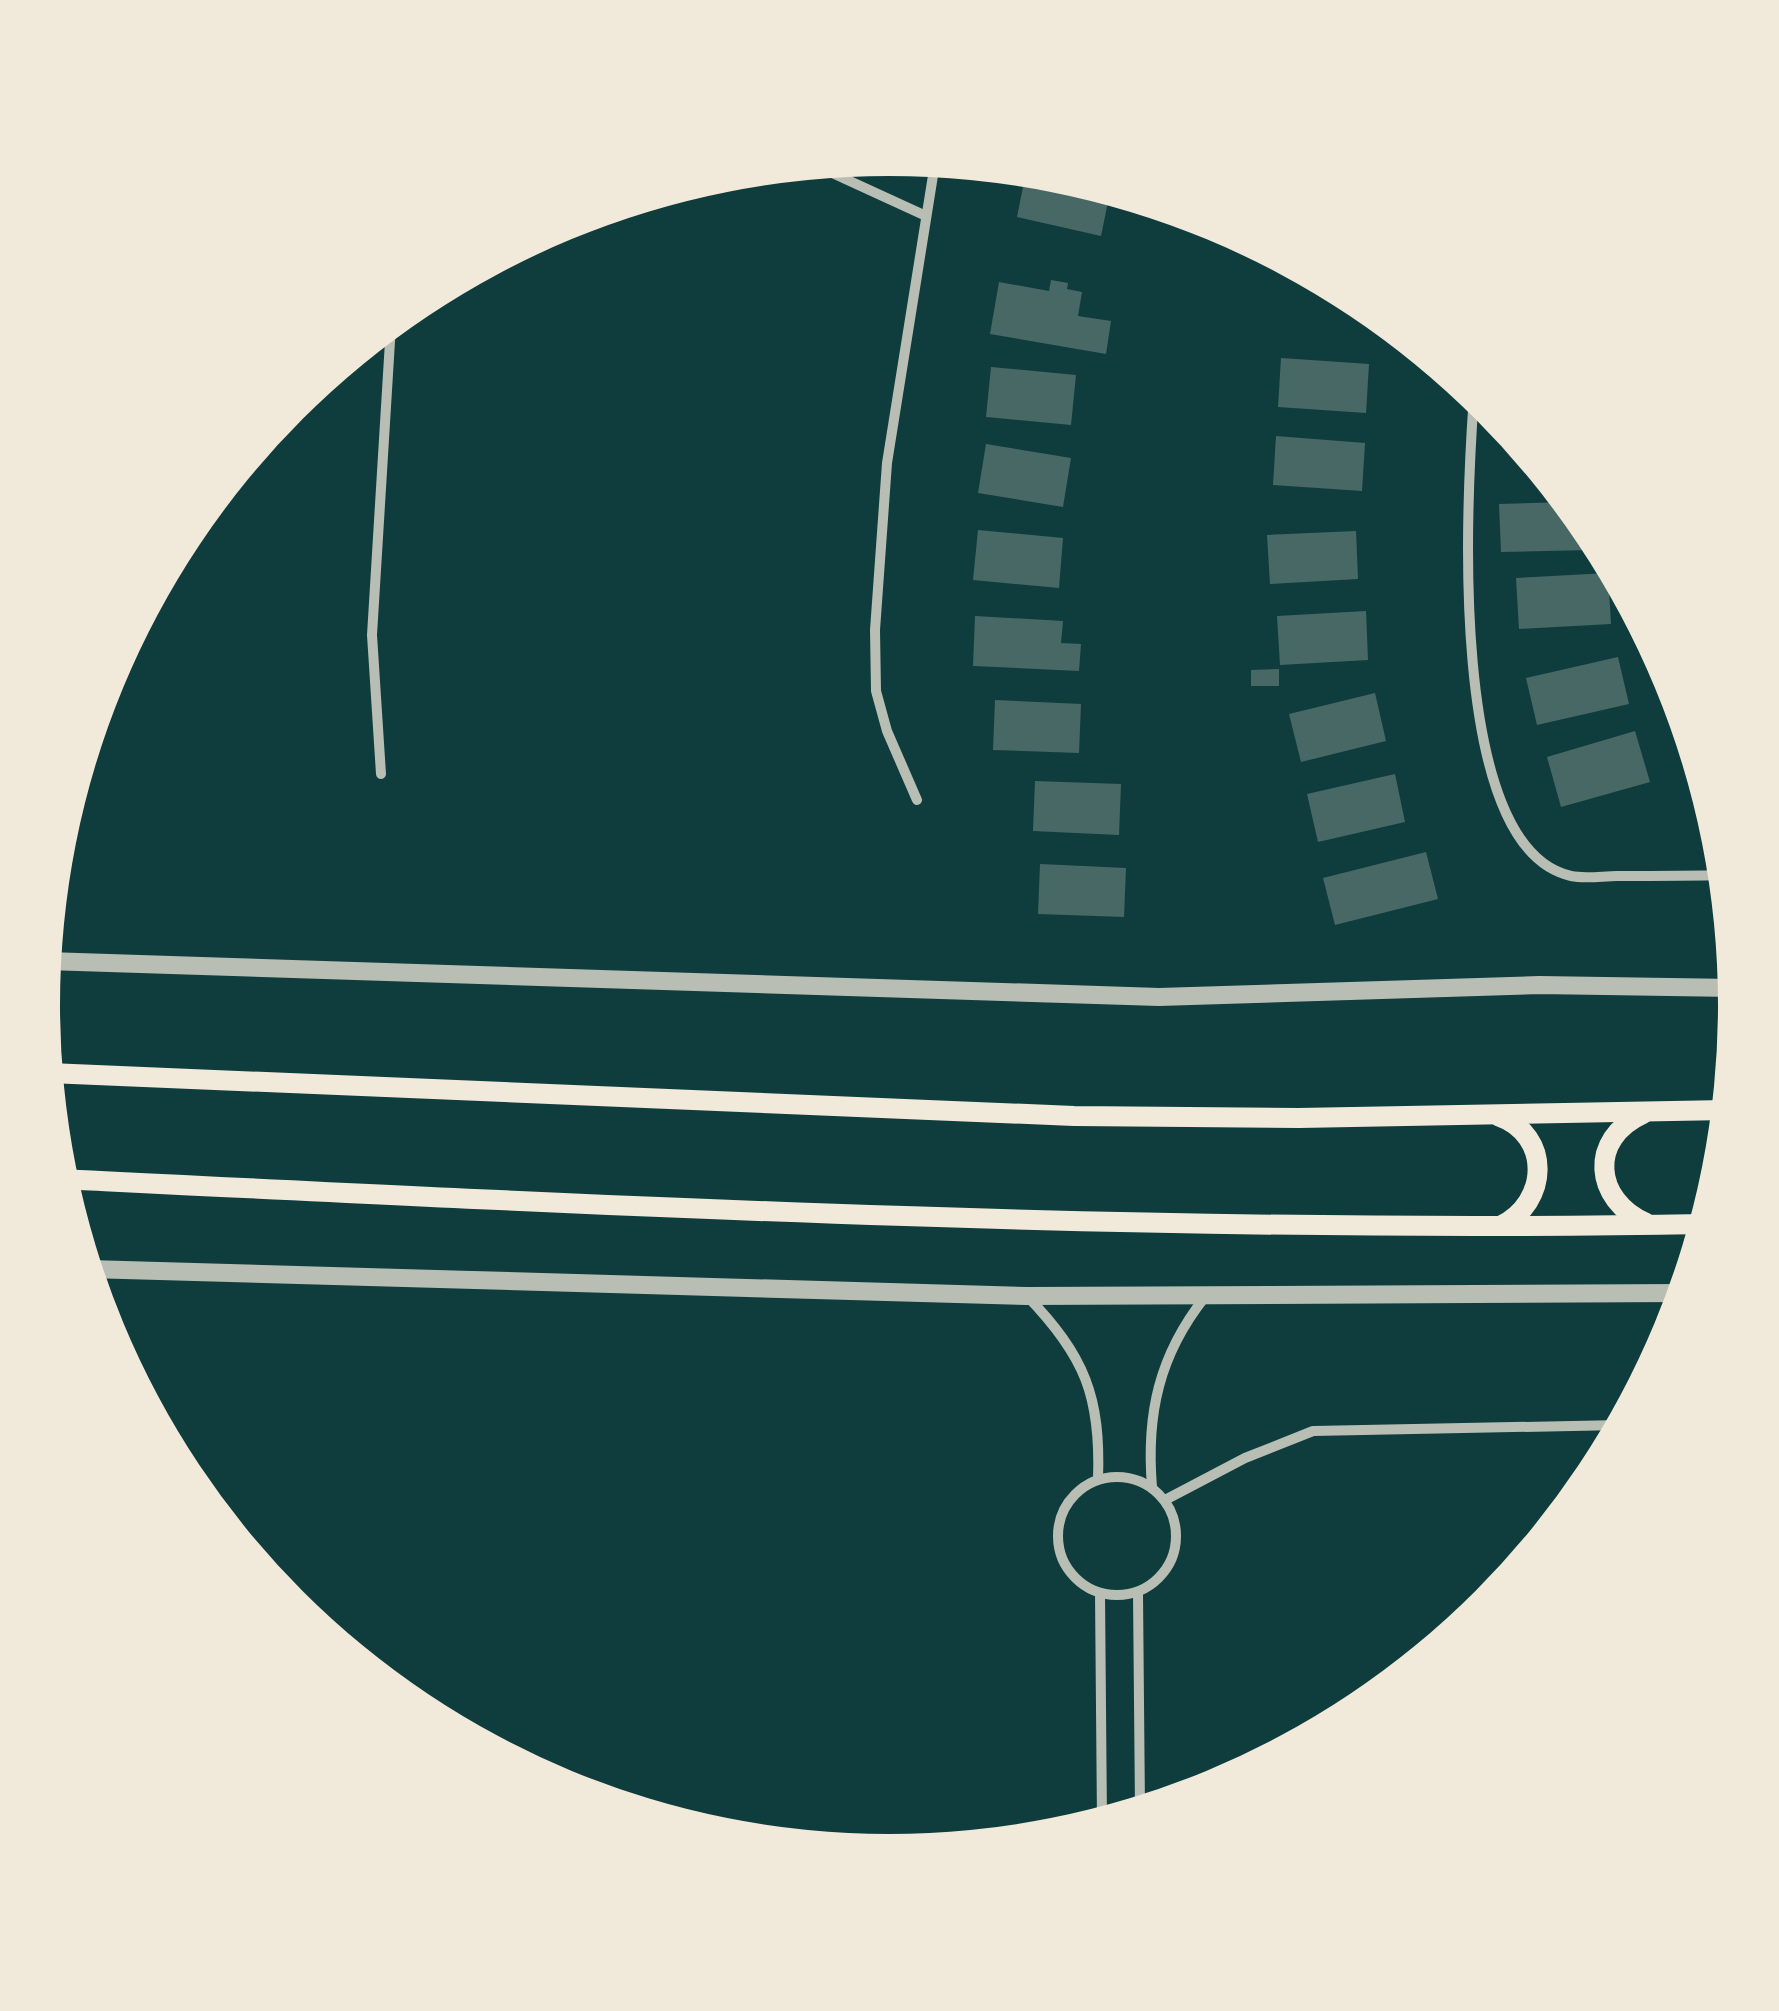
<svg xmlns="http://www.w3.org/2000/svg" width="1779" height="2011" viewBox="0 0 1779 2011" font-family="'IBM Plex Sans',sans-serif">
<rect width="100%" height="100%" fill="#0f3d3e"/>
<g fill="#486865">
<path d="M1026,172l30,3 54,17 -9,44 -84,-19z"/>
<path d="M1051,280l17,3 -1,6 15,3 -4,24 33,5 -5,33 -116,-20 9,-52 50,9z"/>
<path d="M1281,358l88,6 -3,49 -88,-6z"/>
<path d="M991,367l85,8 -5,50 -85,-8z"/>
<path d="M1276,436l89,7 -3,48 -89,-6z"/>
<path d="M986,444l85,14 -8,49 -85,-14z"/>
<path d="M1566,502l24,29 1,19 -90,2 -2,-48z"/>
<path d="M978,530l85,8 -4,50 -86,-8z"/>
<path d="M1356,531l2,48 -88,5 -3,-49z"/>
<path d="M1608,573l3,51 -92,5 -3,-51z"/>
<path d="M1366,611l2,49 -88,5 -3,-49z"/>
<path d="M975,616l88,5 -2,22 20,1 -2,27 -106,-5z"/>
<path d="M1618,657l11,47 -92,21 -11,-47z"/>
<path d="M1279,669v17h-28v-16z"/>
<path d="M1375,693l11,48 -85,21 -12,-48z"/>
<path d="M995,700l86,4 -2,49 -86,-3z"/>
<path d="M1635,731l15,51 -89,25 -14,-50z"/>
<path d="M1395,774l10,48 -87,20 -11,-48z"/>
<path d="M1035,781l86,3 -2,51 -86,-4z"/>
<path d="M1426,852l12,47 -103,26 -12,-47z"/>
<path d="M1040,864l86,4 -2,49 -86,-3z"/>
</g>
<g fill="none" stroke-linecap="round" stroke-linejoin="round">
<g stroke="#b8beb3" stroke-width="10">
<path d="M817,166l109,50"/>
<path d="M1474,395c-7,98 -29,453 97,481 14,3 32,0 46,0 36,0 71,0 107,-1"/>
<path d="M381,774l-9,-139 19,-310"/>
<path d="M917,800l-30,-69 -11,-40 -1,-61 12,-167 48,-300"/>
<path d="M1027,1296c58,60 74,101 71,183"/>
<circle cx="1117" cy="1536" r="59"/>
<path d="M1152,1487c-6,-73 7,-132 53,-190"/>
<path d="M1165,1500l80,-42 68,-27 308,-6"/>
<path d="M1100,1593l2,229"/>
<path d="M1138,1593l2,217"/>
</g>
<g stroke="#b8beb3" stroke-width="18">
<path d="M47,961l1112,36 380,-12 196,3"/>
<path d="M89,1269l938,27 656,-3"/>
</g>
<g stroke="#f1e9da" stroke-width="20">
<path d="M49,1073l1025,43 225,2 427,-8"/>
<path d="M1643,1114c-55,25 -49,86 3,109"/>
<path d="M1498,1116c54,19 51,87 2,110"/>
<path d="M61,1179c548,27 1095,55 1643,45"/>
</g>
</g>
<path d="M0 0H1779V2011H0ZM60 1005a829 829 0 1 1 1658 0a829 829 0 1 1-1658 0Z" fill="#f1e9da" fill-rule="evenodd"/>
</svg>
